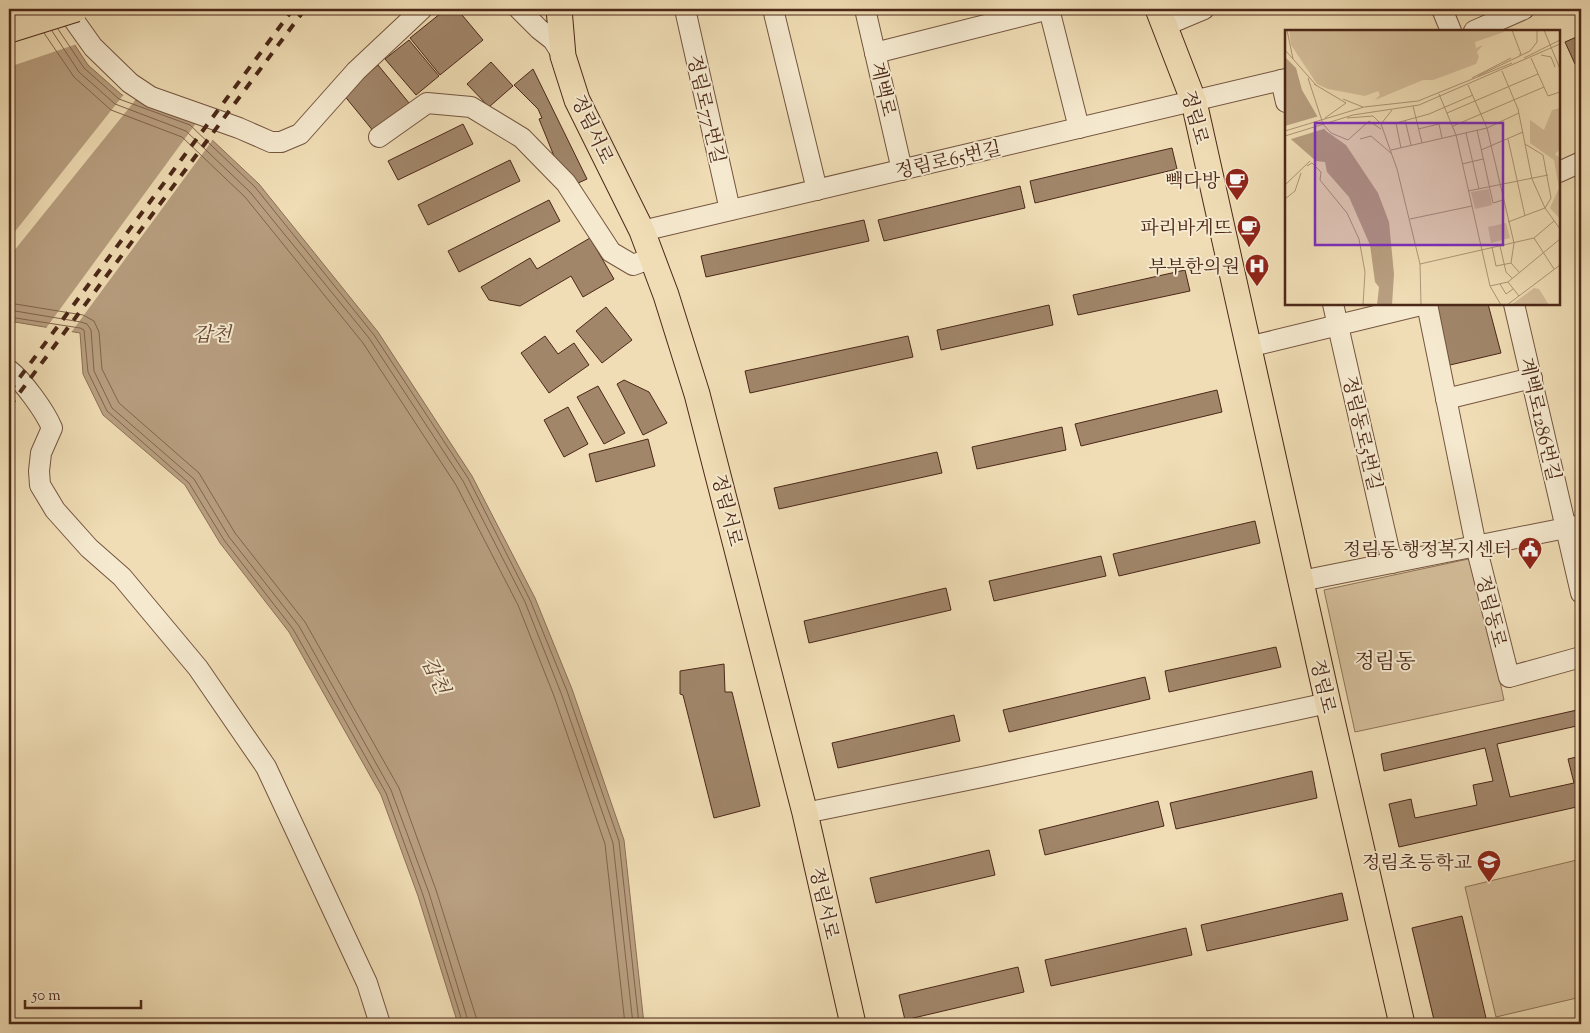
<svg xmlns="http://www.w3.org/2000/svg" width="1590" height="1033" viewBox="0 0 1590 1033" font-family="'Sorts Mill Goudy','Noto Serif KR',serif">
<rect width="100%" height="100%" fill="#f0ddb5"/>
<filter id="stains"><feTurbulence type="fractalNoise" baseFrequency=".004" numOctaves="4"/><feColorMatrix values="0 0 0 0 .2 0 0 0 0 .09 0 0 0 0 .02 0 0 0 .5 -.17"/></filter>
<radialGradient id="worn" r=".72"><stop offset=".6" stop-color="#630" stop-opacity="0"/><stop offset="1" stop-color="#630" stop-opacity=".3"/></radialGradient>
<g fill="#d4be9a" stroke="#907359">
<path d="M1473,558l31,142 -149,32 -31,-142z"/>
<path d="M1581,859v138l-85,20 -31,-130z"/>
</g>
<path fill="#b89f80" stroke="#8c6f56" d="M9,9h42l37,56 34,30 70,26 67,63 119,148 94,144 63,122 37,91 52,151 20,184h-186l-40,-128 -37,-101 -92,-163 -69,-89 -35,-58 -82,-70 -20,-41 -3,-41 -71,-12z"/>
<g fill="#f0ddb5">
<path d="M9,9h45l23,35 -68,23z"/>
<path d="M125,93l12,5 -128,159v-18z"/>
<path d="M197,122l17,16 -144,196 -26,-3z"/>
</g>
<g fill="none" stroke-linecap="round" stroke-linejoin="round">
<g stroke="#82644c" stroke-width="1">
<path d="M58,29l26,39 35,31 71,26 65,62 119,148 94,143 62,122 37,91 52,150 20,183"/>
<path d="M52,31l27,41 36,32 71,27 64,61 119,146 94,143 62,121 36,91 52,150 20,181"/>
<path d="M44,33l30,44 37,33 71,27 63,60 118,146 93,142 62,120 36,91 51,148 20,180"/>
<path d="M9,303l74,12 11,6 5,11 3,37 17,34 80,70 36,60 70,89 94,166 37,102 40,127v7"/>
<path d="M9,310l72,12 6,2 4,6 3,41 18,37 82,71 35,58 70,89 92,164 38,103 40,131"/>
<path d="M9,317l71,11 4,2 4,42 19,39 82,72 35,57 69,89 93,164 37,102 40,129"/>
</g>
</g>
<g fill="#a1866a" stroke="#4b2818">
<path d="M446,9h11l26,31 -43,35 -30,-37z"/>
<path d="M1581,35v26l-6,3 -10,-22z"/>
<path d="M409,40l30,36 -23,19 -31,-36z"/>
<path d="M491,62l22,24 -24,21 -22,-23z"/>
<path d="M378,65l31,38 -35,29 -31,-38z"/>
<path d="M533,69l54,110 -11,5 -20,-23 -17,-42 3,-1 -4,-9 -24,-24z"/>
<path d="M463,124l10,20 -75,36 -10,-19z"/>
<path d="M1172,148l5,21 -142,34 -5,-22z"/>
<path d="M510,160l10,21 -92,44 -10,-20z"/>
<path d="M1020,186l5,22 -141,33 -6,-21z"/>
<path d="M549,200l11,21 -101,51 -11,-21z"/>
<path d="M864,220l5,21 -163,36 -5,-21z"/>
<path d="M590,238l24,41 -31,18 -12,-21 -51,30 -31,-6 -8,-13 49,-29 7,11z"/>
<path d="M1185,270l5,21 -112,24 -5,-20z"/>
<path d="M1435,304h53l13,49 -51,12z"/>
<path d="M1049,305l4,20 -112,25 -4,-20z"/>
<path d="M606,307l26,33 -30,23 -26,-32z"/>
<path d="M545,336l13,18 16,-11 15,22 -40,28 -28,-40z"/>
<path d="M908,336l5,21 -163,36 -5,-22z"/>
<path d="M624,380l25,12 18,31 -24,12 -26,-51z"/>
<path d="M598,386l27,47 -21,11 -27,-47z"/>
<path d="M1217,390l5,22 -141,34 -6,-22z"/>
<path d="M568,407l20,37 -24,13 -20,-37z"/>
<path d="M1062,427l4,23 -89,19 -5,-22z"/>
<path d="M648,439l7,27 -59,16 -7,-28z"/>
<path d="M937,452l5,21 -163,36 -5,-21z"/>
<path d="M1255,521l5,22 -141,33 -6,-22z"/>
<path d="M1101,556l5,20 -112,25 -5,-20z"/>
<path d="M946,588l5,22 -142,33 -5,-22z"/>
<path d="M1276,647l5,20 -112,25 -4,-21z"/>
<path d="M724,664l1,28h7l28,114 -46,12 -31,-123 -3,-1v-23z"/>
<path d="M1145,677l5,22 -141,33 -6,-22z"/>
<path d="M1577,710l4,15 -84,19 13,53 64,-14 -6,-24 13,-3v50l-182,41 -10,-43 22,-5 4,19 62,-13 -4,-20 20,-4 -8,-33 -101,23 -3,-17z"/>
<path d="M954,715l6,26 -122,27 -6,-25z"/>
<path d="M1312,771l5,27 -141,31 -6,-26z"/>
<path d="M1158,801l6,25 -119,29 -6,-25z"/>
<path d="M989,850l6,25 -119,28 -6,-25z"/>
<path d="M1342,893l6,27 -141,31 -6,-26z"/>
<path d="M1462,916l24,102 -27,6h-24l-23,-96z"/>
<path d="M1186,928l6,27 -141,31 -6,-26z"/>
<path d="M1018,967l6,25 -119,28 -6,-25z"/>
</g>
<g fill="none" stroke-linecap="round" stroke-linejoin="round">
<defs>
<g id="minor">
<path d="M66,9l27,38 37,36 21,14 88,31 32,14h10l19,-8 56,-63 66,-62"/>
<path d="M519,9l20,20 14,11 10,16"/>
<path d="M685,9l45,201"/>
<path d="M773,9l44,181"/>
<path d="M865,9l37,161"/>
<path d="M1442,9l9,22"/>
<path d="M1166,25l38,-16"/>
<path d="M1474,31l50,-22"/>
<path d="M875,53l174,-44 30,119"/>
<path d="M1281,80l5,22"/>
<path d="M379,137l48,-34 44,4 51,31 44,45 45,69 22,13 19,-7"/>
<path d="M1559,172l22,-10"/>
<path d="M642,231l644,-152"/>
<path d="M1333,304l59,259"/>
<path d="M1427,304l49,242 33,131 72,-20"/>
<path d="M1514,304l67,289"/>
<path d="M1248,347l177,-43"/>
<path d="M9,370c14,11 36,41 43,58l-11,25 -2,18 1,14 15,25 34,38 33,29 76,91 68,99 101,216 13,41"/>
<path d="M1446,399l86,-21"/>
<path d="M1301,581l280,-56"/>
<path d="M805,813l182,-37 341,-73"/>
</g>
<g id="major">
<path d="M559,9l4,47 14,44 65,131 24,64 31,99 108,419 48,211"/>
<path d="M1158,9l36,93 134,601 74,321"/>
</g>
</defs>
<use href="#minor" stroke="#74553f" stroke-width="22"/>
<use href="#major" stroke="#4b2818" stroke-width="27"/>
<use href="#minor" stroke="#f5e9cf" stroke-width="20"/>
<use href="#major" stroke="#f0ddb5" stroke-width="25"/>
<g stroke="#4b2818" stroke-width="4" stroke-dasharray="9 9" stroke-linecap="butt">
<path d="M9,392l284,-383"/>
<path d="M9,407l296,-398"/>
</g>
<defs>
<path id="major-bridge" d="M9,30l67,-21"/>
</defs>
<use href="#major-bridge" stroke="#4b2818" stroke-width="27" stroke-linecap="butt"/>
<use href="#major-bridge" stroke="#f0ddb5" stroke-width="25"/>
</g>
<defs>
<symbol id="cafe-pin" viewBox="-11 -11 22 30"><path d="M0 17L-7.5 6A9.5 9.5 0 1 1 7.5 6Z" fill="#8f2418" stroke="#f5e9cf"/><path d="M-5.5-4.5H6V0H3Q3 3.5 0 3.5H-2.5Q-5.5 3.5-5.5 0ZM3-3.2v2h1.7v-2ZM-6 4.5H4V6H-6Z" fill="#fff"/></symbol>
<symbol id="hospital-pin" viewBox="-11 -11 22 30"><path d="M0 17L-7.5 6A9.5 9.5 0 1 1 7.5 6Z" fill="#8f2418" stroke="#f5e9cf"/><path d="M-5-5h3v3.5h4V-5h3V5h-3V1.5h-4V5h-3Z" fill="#fff"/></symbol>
<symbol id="civic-pin" viewBox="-11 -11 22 30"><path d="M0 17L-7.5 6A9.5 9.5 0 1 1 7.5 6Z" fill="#8f2418" stroke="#f5e9cf"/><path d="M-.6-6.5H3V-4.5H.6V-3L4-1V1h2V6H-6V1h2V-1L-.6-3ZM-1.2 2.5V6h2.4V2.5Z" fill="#fff"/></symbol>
<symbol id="school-pin" viewBox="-11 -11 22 30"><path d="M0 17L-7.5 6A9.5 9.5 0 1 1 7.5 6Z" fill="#8f2418" stroke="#f5e9cf"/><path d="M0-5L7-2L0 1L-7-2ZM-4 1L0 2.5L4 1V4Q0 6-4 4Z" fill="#fff"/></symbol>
</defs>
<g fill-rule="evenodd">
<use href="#cafe-pin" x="1223" y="166" width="28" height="38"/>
<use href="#cafe-pin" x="1235" y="213" width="28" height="38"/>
<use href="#hospital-pin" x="1243" y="252" width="28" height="38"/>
<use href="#civic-pin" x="1516" y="535" width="28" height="38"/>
<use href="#school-pin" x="1475" y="848" width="28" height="38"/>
</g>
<g text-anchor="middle" stroke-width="4" stroke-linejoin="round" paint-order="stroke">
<g font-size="19" fill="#4b2818" stroke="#f5e9cf">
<text transform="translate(884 89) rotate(77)" y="7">계백로</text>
<text transform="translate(707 109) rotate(77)" y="7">정림로77번길</text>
<text transform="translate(1196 117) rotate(75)" y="7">정림로</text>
<text transform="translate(593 129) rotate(65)" y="7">정림서로</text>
<text transform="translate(948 159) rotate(-13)" y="7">정림로65번길</text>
<text transform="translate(1541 419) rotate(77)" y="7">계백로1286번길</text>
<text transform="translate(1363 433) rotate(77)" y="7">정림동로5번길</text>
<text transform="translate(728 510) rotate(76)" y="7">정림서로</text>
<text transform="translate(1492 611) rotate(76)" y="7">정림동로</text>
<text transform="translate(1324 686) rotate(77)" y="7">정림로</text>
<text transform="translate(825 903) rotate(77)" y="7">정림서로</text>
</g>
<g font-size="19" fill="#4b2818" stroke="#f5e9cf" text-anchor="end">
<text x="1220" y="187">빽다방</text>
<text x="1232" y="234">파리바게뜨</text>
<text x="1240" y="273">부부한의원</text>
<text x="1512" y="556">정림동 행정복지센터</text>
<text x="1472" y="869">정림초등학교</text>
</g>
<g font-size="20" font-style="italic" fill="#664632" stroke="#f5e9cf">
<text x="212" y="341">갑천</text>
<text transform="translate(436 675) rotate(65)" y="7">갑천</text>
</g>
<g font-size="21" fill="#4b2818" stroke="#f5e9cf">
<text x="1385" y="668">정림동</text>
</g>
</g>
<g transform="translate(1285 30)">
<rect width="275" height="275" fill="#f0ddb5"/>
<path d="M4,0h214l1,2 -29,10 1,6 7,-3 -6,7 2,5 -3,7 -43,16h-10l-48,20 5,-5 -2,-4 -13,5 -37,-7 -11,-5 -26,-39zM275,78v41l-5,5 5,4v61l-10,-11 9,-20 -5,-28 -24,-17v-23l14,10 8,-20zM204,159l3,16 -17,4 -4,-17zM221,193l4,15 -19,5 -3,-16zM249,258l5,1 10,16h-38z" fill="#d4be9a"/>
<path d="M0,27l11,11 6,22 24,41 20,14 32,48 11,29 5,52 -2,31h-15l2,-18 -4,-5 -5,-37 -21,-48 -22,-25 -2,-10 -9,-1 -31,-27z" fill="#b89f80"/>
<path d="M34,86l8,12 -39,12 -3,-2v-12z" fill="#f0ddb5"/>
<path fill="none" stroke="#ae9576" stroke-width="1" d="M2,0l6,29M227,0l9,24 -2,1M259,0l16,39M0,20l31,35M256,25l10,2 4,10M239,28l36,-18M246,28l17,38 12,-4M217,41l16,38 14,70 13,29 15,21M193,46l52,-25 7,-9v-12M23,48l15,46 8,9 17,7 21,-19 12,8M187,48l39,-20M29,54l32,19 -21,15M183,55l19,43 27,115 -3,20 8,9M154,64l17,41 34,151 11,19M58,69l20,8M128,76l9,37M162,83l91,-39M62,88l26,-2 8,8M120,90l6,25M96,94l16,45 23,95 1,41M96,94l11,-14M168,96l91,-39M133,99l21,-5 3,14M192,100l16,73 10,-3M0,101l79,-24 54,-6 94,-38M181,103l13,56M0,106l68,-21 66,-10 141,-61M75,109l11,-3 21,18M223,109l17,77M116,118l-5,-25 33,-9 44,-19M106,120l96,-22 32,-15M196,120l42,-18M177,134l21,-5M22,136l5,-3 9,9 -1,8 27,33 12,26 6,33 -2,33M0,155l25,-24M183,161l80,-16M0,169l10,-8 6,-18M125,189l62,-13M223,192l37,-14 6,-10 -8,-43 -18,-11M249,208l20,31M215,216l6,26 6,6M207,217l4,19 15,-3M135,234l114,-26 20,-17M223,252l11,14M215,254l6,10 7,-5M205,256l18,-4 52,-43M222,275l53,-40"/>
<path fill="#7b2cbf" fill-opacity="0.15" stroke="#7b2cbf" stroke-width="2.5" d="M30,93h188v122h-188z"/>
<rect width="275" height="275" fill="none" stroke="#4b2818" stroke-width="2.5"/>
</g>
<rect width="1590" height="1033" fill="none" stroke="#f0ddb5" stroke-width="30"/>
<rect x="10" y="10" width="1570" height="1013" fill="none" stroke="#4b2818" stroke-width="2.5"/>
<rect x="15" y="15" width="1560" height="1003" fill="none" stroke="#4b2818"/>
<path d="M25 1000v8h116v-8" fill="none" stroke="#4b2818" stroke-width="2.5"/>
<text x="32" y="1000" font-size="15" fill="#4b2818" stroke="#f5e9cf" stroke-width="4" paint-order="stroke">50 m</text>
<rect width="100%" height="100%" filter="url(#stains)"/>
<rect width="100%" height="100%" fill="url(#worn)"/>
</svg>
